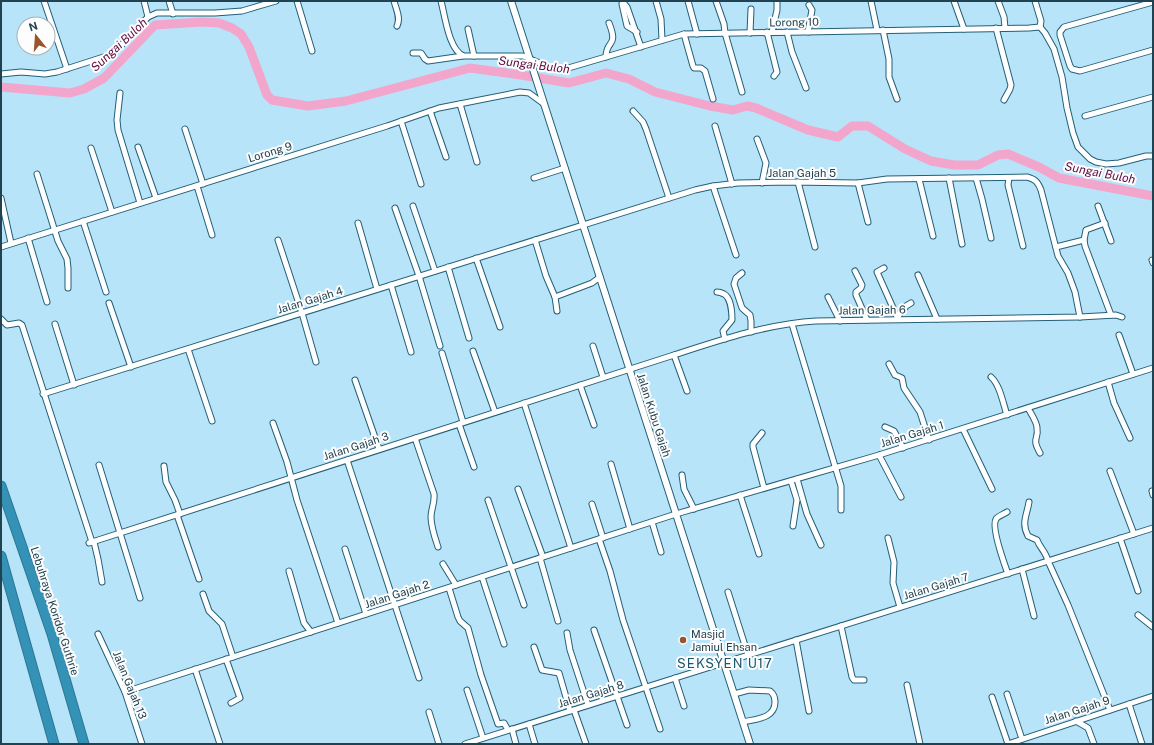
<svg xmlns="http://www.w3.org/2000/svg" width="1154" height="745" viewBox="0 0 1154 745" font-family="'Public Sans',sans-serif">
<rect width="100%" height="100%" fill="#b7e4f9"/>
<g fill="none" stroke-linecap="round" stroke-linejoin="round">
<path stroke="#f2a6cc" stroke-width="9" d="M1,87l69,6 14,-4 20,-11 51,-53 47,-3 17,1 13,5 9,6 8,13 18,48 5,5 36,6 38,-5 124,-33 51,7 48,8 37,-10 23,6 26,13 55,14 23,4 14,-4 9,2 52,22 30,7 14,-11h16l37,23 26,12 23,4h24l20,-10 10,-1 31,13 20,11 94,18"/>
<defs>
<g id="minor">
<path d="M44,1l23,68"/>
<path d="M144,1l4,16"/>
<path d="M169,1l4,13"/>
<path d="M297,1l15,50"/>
<path d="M394,1c2,8 7,17 3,25"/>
<path d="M441,1c4,15 8,50 23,55h59l26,11 16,2 119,-35 345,-6 11,-1"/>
<path d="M622,1l5,6 14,40"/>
<path d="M656,1l5,18 1,21"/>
<path d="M688,1l9,33"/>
<path d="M716,1l8,23 1,9 17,59"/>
<path d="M871,1l6,29"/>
<path d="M954,1l10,28"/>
<path d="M998,1l6,16 1,11"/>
<path d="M1035,1l6,20 -1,6"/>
<path d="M1153,2l-89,25 -4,5v3l10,31 2,3 8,2 73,-21"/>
<path d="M622,4l5,22 10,6"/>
<path d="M1040,27l5,6 9,16 8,28 5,31 6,25 5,14 12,12 6,3 10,2 13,-1 27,-7h7"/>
<path d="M996,28l15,57 -1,4 -6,11"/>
<path d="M468,29l6,27"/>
<path d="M883,30l6,29v18l8,22"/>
<path d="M767,32l10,40 -3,4"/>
<path d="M772,32l5,-22v-9"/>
<path d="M787,32l5,20 14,36"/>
<path d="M808,32l4,-22 -3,-5"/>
<path d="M750,33l1,-24"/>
<path d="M684,34l9,32 1,2h7l4,3 8,28"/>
<path d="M413,53h8l4,6 3,2 35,-5"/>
<path d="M606,57c0,-18 13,-9 3,-34"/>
<path d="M1,74l20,-2 24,2 12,-2 56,-18 35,-37 9,-4h58l27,-2 34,-10"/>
<path d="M120,93l-3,27 1,10 22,73"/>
<path d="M460,104l17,58"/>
<path d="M430,111l16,46"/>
<path d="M633,111l10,11 3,7 23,69"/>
<path d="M1085,116l68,-19"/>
<path d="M401,121l20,63"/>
<path d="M715,126l17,58"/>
<path d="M185,129l18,55"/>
<path d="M757,139l9,24 -4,20"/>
<path d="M138,147l18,51"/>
<path d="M91,148l21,64"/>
<path d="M37,174l21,67 9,18 1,9v20"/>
<path d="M534,178l31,-10"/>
<path d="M949,178l13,66"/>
<path d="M976,178l6,21 9,39"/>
<path d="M1009,178l-1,7 15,61"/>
<path d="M919,179l14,57"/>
<path d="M798,182l17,65"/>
<path d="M858,183l10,39"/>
<path d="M197,186l15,49"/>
<path d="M713,186l23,69"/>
<path d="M1,198l10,45"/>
<path d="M413,206l22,65"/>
<path d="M1098,206l13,35"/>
<path d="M395,208l24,68 21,70"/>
<path d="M83,221l23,71"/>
<path d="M358,223l19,66"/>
<path d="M1105,223l-19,7 -2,10 1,6 26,69"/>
<path d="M28,238l19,64"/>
<path d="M278,240l24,73 14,49"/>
<path d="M535,240l11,36 9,21 2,14"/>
<path d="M1,247l386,-121 52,-18 81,-16 9,1 15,11"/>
<path d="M1056,247l28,-7"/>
<path d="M476,258l24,69"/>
<path d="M1152,260l1,3"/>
<path d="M448,267l21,71"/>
<path d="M884,268l-7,4 21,47"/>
<path d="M855,271l7,14 -1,3 -5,4v3l11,25"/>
<path d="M742,273l-6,5 -2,6 8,24 8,7 1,6v11"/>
<path d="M918,275l19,44"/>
<path d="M391,285l20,67"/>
<path d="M717,292c3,0 5,1 7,2 7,4 8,19 8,26l-9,11 2,8"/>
<path d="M555,297l37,-14 8,-6"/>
<path d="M828,297l12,24"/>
<path d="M109,303l22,64"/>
<path d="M898,317l3,-5 2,-1 3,-5 5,-3"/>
<path d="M1,319l6,6 12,-2 3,2 70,217"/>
<path d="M55,324l19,61"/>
<path d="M792,324l49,162v24"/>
<path d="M1119,335l14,39"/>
<path d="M593,346l10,31"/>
<path d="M188,349l24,72"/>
<path d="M473,351l22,61"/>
<path d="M442,353l21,69"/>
<path d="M674,355l13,36"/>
<path d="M889,364l6,11 7,3 2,10 16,24 9,28"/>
<path d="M991,377c9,8 12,26 16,38"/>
<path d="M355,380l24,69"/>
<path d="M1108,382l6,21 16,35"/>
<path d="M580,385l14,40"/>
<path d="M43,394l652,-204 18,-4 25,-3 54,-1 66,1 29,-4 140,-2c8,2 11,5 14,13l17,66 10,17 7,19 5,25"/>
<path d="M524,403l47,145"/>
<path d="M1028,408c3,6 9,14 9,20 2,12 -6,9 3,25"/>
<path d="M273,423l14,39 10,38 41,123"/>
<path d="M459,424l15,43"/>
<path d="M885,427l9,4 9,17"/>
<path d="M963,429l29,60"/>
<path d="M762,433l-9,11v3l11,41"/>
<path d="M415,438l19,56c1,9 -3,15 -3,23 0,10 4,21 7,30"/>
<path d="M879,455l22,42"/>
<path d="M347,460l72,218"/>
<path d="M611,464l19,65"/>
<path d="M99,465l41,133"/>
<path d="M164,466l2,16 9,18 5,14"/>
<path d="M1110,471l24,63"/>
<path d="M682,475l2,14 10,20"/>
<path d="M797,479l10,35 14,31"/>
<path d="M791,481l6,19 -4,26"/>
<path d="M518,489l25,68"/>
<path d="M1152,491l1,4"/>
<path d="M740,495l19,59"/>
<path d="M488,500l36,105"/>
<path d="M1029,502c-2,13 -8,21 -1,34l9,4c3,8 9,12 11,21l20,44 42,105"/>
<path d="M592,504l11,34"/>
<path d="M1007,512c-3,2 -9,4 -11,7 -5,8 8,44 12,55"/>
<path d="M177,515l22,64"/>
<path d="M652,522l9,30"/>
<path d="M888,538l6,24 -1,21 7,24"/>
<path d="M1120,538l18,53"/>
<path d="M599,539l11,32 13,49 37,109"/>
<path d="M94,542l4,17 4,23"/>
<path d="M89,543l585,-188c46,-15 93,-31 142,-34l264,-4 36,-2 6,2"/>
<path d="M345,549l21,65"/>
<path d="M540,558l18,63"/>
<path d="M443,564l13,21"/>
<path d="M1022,569l12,47"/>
<path d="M289,571l15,52 7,9"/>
<path d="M482,577l22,67"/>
<path d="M449,588l9,29 2,4 8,7 13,47 17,49 6,-1 4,7"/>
<path d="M728,592l20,63"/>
<path d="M203,594l6,17 13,13 11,33"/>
<path d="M1138,615l15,12"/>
<path d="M841,626l11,51 2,3h10"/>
<path d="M594,630l33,95"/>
<path d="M567,633l3,17 18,55"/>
<path d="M98,634l27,58 17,52"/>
<path d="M796,640l13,71"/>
<path d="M534,647l8,23 17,3 11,38"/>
<path d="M226,659l14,39 -9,5"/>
<path d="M195,669l25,75"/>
<path d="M675,678l9,28"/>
<path d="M907,685l13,59"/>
<path d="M467,690l16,48"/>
<path d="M125,692l551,-178 203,-59 274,-87"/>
<path d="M734,694l15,-4 21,1c4,3 5,7 5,11 0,17 -20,17 -32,20"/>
<path d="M1007,694l15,45"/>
<path d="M992,697l16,47"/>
<path d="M1129,704l13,40"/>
<path d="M574,710l12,34"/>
<path d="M429,712l10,32"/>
<path d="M1076,721l12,7 6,16"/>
<path d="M529,724l6,20"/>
<path d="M512,729l4,15"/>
<path d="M465,744l688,-216"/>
<path d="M1008,744l145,-48"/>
</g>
<path id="tertiary" d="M511,1l239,743"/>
<g id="motorway">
<path d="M1,486l51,148 32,110"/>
<path d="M1,556l53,188"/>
</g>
</defs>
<use href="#minor" stroke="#235f77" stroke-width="7"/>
<use href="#tertiary" stroke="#235f77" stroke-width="8"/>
<use href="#motorway" stroke="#2e7693" stroke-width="11"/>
<use href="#minor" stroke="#fff" stroke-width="5"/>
<use href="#tertiary" stroke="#fff" stroke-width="6"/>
<use href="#motorway" stroke="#3592b7" stroke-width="9"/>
</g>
<circle fill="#9a542c" stroke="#fdfdfd" stroke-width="1.5" cx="683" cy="640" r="4"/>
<g text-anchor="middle" stroke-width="4" stroke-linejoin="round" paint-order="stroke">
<g font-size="11" fill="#214250" stroke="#fdfdfd">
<text transform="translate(794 22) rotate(-1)" y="4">Lorong 10</text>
<text transform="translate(270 152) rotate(-17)" y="4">Lorong 9</text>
<text x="802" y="177">Jalan Gajah 5</text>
<text transform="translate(310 300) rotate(-17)" y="4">Jalan Gajah 4</text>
<text transform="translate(872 310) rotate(-1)" y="4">Jalan Gajah 6</text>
<text transform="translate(654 415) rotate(72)" y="4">Jalan Kubu Gajah</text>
<text transform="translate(912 434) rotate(-17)" y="4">Jalan Gajah 1</text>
<text transform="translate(356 446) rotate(-18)" y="4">Jalan Gajah 3</text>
<text transform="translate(936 586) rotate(-17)" y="4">Jalan Gajah 7</text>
<text transform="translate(397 594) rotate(-18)" y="4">Jalan Gajah 2</text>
<text transform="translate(55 611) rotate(72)" y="4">Lebuhraya Koridor Guthrie</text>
<text transform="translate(130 685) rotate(68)" y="4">Jalan Gajah 13</text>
<text transform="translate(591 694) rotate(-17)" y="4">Jalan Gajah 8</text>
<text transform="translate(1077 710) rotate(-18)" y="4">Jalan Gajah 9</text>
</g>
<g font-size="11" fill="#214250" stroke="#fdfdfd" text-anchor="start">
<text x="691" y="638">Masjid<tspan x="691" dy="13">Jamiul Ehsan</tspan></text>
</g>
<g font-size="12" font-style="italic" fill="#620a42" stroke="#fdfdfd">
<text transform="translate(119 45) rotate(-43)" y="4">Sungai Buloh</text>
<text transform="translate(534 65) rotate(7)" y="4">Sungai Buloh</text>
<text transform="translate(1100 173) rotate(11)" y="4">Sungai Buloh</text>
</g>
<g font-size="13" letter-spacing="1" fill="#18576e" stroke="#fdfdfd">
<text x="725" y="668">SEKSYEN U17</text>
</g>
</g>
<rect width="1154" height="745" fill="none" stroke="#214250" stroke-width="4"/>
<g transform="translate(36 36) rotate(343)"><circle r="19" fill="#fdfdfd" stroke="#a5b2b8"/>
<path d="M0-3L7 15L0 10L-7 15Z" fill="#9a542c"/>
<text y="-6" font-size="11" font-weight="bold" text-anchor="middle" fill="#214250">N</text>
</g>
</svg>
